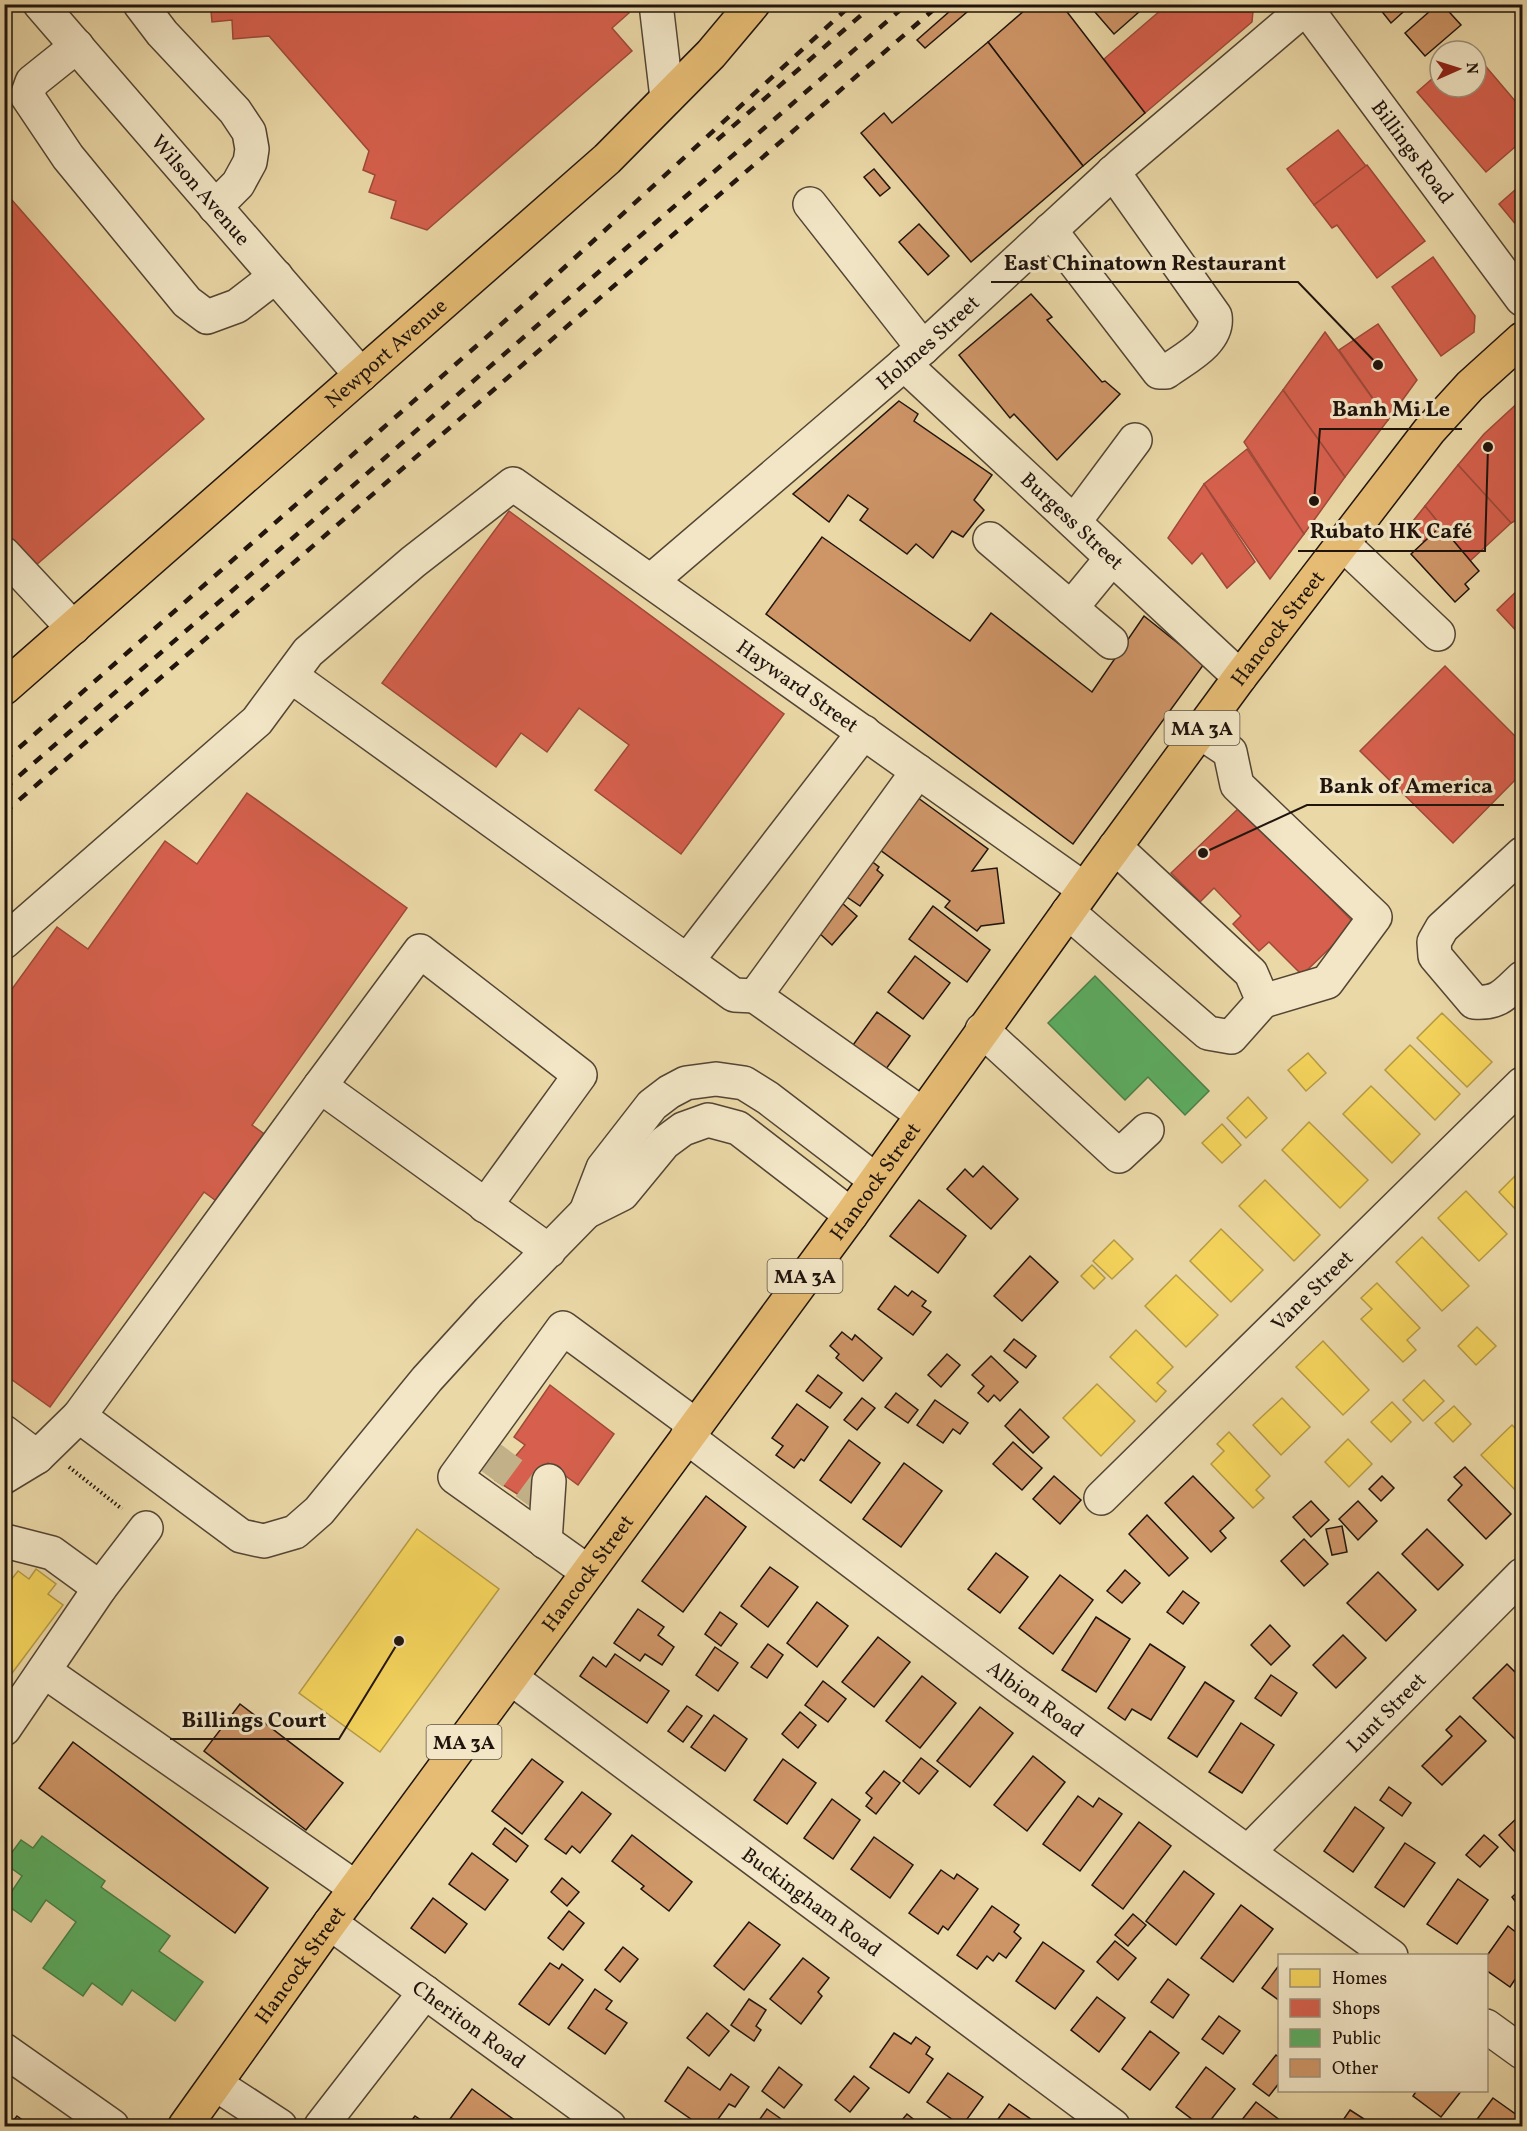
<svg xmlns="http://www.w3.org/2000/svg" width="1527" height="2131" viewBox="0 0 1527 2131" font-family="Vollkorn,serif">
<rect width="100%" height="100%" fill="#ebd8a7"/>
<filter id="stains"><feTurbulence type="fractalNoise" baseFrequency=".00333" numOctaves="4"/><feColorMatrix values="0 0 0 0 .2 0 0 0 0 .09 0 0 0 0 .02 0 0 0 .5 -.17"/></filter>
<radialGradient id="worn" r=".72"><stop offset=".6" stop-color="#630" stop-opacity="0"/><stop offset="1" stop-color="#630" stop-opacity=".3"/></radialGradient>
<g fill="#f6d55c" stroke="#b69b44" stroke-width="1.5">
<path d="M1442,1013l50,49 -25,25 -50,-49z"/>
<path d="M1410,1045l50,49 -25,26 -50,-50z"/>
<path d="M1308,1053l18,20 -20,18 -18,-21z"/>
<path d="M1371,1086l49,48 -28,29 -49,-49z"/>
<path d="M1248,1097l19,21 -21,20 -19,-20z"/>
<path d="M1309,1122l59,58 -28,28 -58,-58z"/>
<path d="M1222,1124l19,21 -19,18 -20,-20z"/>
<path d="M1522,1169v39l-4,4 -19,-20z"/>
<path d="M1265,1180l55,55 -26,26 -55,-55z"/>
<path d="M1466,1191l41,43 -28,27 -41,-43z"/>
<path d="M1221,1229l42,41 -32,32 -41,-41z"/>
<path d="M1422,1237l47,49 -27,25 -46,-49z"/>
<path d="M1114,1240l19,19 -21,20 -19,-18z"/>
<path d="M1092,1265l13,13 -11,11 -13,-13z"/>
<path d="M1176,1275l42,40 -32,32 -41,-41z"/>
<path d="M1377,1283l43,45 -13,12 9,10 -13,12 -42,-43 11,-10 -11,-11z"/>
<path d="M1477,1327l19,19 -20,19 -18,-19z"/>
<path d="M1136,1330l37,37 -16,16 9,8 -10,11 -46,-45z"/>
<path d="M1323,1341l46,49 -26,25 -47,-48z"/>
<path d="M1424,1380l20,21 -21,20 -20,-21z"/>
<path d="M1097,1384l38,37 -34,35 -38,-38z"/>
<path d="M1282,1398l28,29 -29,28 -28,-30z"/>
<path d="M1392,1402l19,20 -20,20 -20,-20z"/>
<path d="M1454,1406l17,18 -18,18 -18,-19z"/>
<path d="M1512,1425l10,10v62l-41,-42z"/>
<path d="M1229,1432l41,44 -14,14 8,8 -11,10 -42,-44 13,-13 -7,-7z"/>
<path d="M1348,1439l24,25 -23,23 -24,-25z"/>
<path d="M417,1529l82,60 -119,163 -81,-59z"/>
<path d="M36,1569l20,15 -8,10 15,11 -59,79v-95l14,-18 11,8z"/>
</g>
<g fill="#d6604d" stroke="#9f493a" stroke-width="1.5">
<path d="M219,4h403l7,9 -17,15 20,23 -205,179 -36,-12 5,-17 -27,-9 6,-17 -12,-5 6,-19 -100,-115 -36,3 -1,-19 -20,2 -1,-11z"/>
<path d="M1168,4h80l5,7 -1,11 -107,91 -41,-54z"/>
<path d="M1476,55l46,54v32l-36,31 -69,-80 23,-20v15h36z"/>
<path d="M1338,130l28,36 -52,39 -27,-36z"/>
<path d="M1367,165l58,76 -48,37 -40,-53 -5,3 -18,-23z"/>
<path d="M1522,184v48l-23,-28z"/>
<path d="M4,191l200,228 -169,147 -31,-35z"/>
<path d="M1433,257l42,59 -1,16 -33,24 -49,-69z"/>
<path d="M1378,324l39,56 -29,40 -49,-70z"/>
<path d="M1325,332l63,88 -43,57 -62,-87z"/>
<path d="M1283,390l62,87 -41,57 -60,-92z"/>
<path d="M1522,399v118l-11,6 -53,-58 26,-31z"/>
<path d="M1247,449l57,85 -34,45 -66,-95z"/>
<path d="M1458,465l53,58 -41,38 -45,-55z"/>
<path d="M1204,484l51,78 -28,26 -25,-35 -10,11 -24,-26z"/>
<path d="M1425,506l16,20 -17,16 -15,-16z"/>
<path d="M509,511l275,203 -103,140 -86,-64 34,-45 -50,-37 -32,44 -26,-19 -25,34 -114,-84z"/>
<path d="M1522,586v51l-25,-27z"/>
<path d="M1445,666l77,77v30l-69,70 -93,-92z"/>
<path d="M247,793l160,115 -155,217 15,11 -48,67 -15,-11 -154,215 -46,-33v-374l53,-73 31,22 77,-108 32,23z"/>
<path d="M1241,806l114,118 -53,51 -33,-33 -10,9 -26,-27 8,-8 -27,-28 -14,14 -29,-29z"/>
<path d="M550,1385l64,49 -36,51 -30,-22 -26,34 -27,-17 30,-35 -11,-8z"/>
</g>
<g fill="#5aae61" stroke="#498048" stroke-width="1.5">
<path d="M1095,976l114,115 -24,24 -37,-38 -23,23 -77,-77z"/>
<path d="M42,1836l63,45 -4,6 69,49 -11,15 44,31 -28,39 -43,-31 -10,15 -30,-22 -9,13 -40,-28 33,-46 -30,-22 -15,22 -27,-19 18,-27 -18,-13 17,-23 12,8z"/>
</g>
<g fill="#ce9567" stroke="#20140d" stroke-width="1.5">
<path d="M958,4l9,8 -42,36 -8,-8z"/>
<path d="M1032,4h29l84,109 -62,53 -95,-124z"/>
<path d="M1088,4h60l-34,30z"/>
<path d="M1376,4h36l-21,19z"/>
<path d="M1438,4h4l19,21 -36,31 -20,-23z"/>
<path d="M988,42l95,124 -112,96 -110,-129 23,-20 8,10z"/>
<path d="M874,169l16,19 -10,8 -16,-19z"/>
<path d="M919,224l30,32 -21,19 -29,-33z"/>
<path d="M1031,294l21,23 -5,3 55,62 3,-1 15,13 -63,66 -43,-46 -4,4 -51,-63z"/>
<path d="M899,401l19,13 -4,7 78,54 -18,25 10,10 -21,27 -11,-6 -19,27 -17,-14 -9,10 -47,-34 8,-11 -20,-14 -19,27 -36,-28z"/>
<path d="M1441,526l38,45 -14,13 4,5 -14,13 -44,-48z"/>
<path d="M822,537l148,104 21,-28 101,79 52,-76 60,48 -131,180 -307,-230z"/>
<path d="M914,795l74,54 -16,22 25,-3 7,55 -23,3 -4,5 -32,-24 5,-6 -74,-54z"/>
<path d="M870,860l9,7 -2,3 6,5 -23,31 -16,-11z"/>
<path d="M842,903l15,13 -25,29 -14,-13z"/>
<path d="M933,906l57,44 -23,32 -58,-43z"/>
<path d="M915,956l35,27 -27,36 -35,-27z"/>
<path d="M877,1012l33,24 -24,33 -33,-24z"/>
<path d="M983,1166l35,33 -27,30 -44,-40 18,-20 8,8z"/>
<path d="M919,1200l47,36 -28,37 -48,-37z"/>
<path d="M1030,1256l28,26 -36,39 -28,-25z"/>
<path d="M895,1286l13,10 4,-5 14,10 -4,5 9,6 -18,23 -35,-26z"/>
<path d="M842,1332l10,8 3,-5 27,23 -19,23 -27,-23 3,-4 -9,-8z"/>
<path d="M1014,1339l22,17 -10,12 -22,-17z"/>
<path d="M947,1354l13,11 -19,22 -13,-12z"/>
<path d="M991,1356l27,26 -18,19 -6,-6 -6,7 -10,-9 6,-7 -12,-11z"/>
<path d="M818,1375l24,18 -12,15 -24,-17z"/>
<path d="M896,1393l22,17 -10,13 -23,-16z"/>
<path d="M862,1398l13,10 -18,22 -13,-10z"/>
<path d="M935,1400l33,23 -8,11 -7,-5 -10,14 -26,-18z"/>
<path d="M797,1404l31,23 -24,34 -3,-2 -7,9 -18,-13 7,-9 -11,-8z"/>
<path d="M1020,1409l29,28 -16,16 -28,-27z"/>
<path d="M849,1440l31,23 -29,40 -31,-23z"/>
<path d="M1013,1442l29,26 -20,22 -29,-26z"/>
<path d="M904,1463l38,28 -41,56 -38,-28z"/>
<path d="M1465,1467l46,47 -25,25 -38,-39 14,-15 -8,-8z"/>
<path d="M1054,1476l27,24 -21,24 -27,-25z"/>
<path d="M1193,1476l41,42 -14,13 6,7 -15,14 -46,-49z"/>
<path d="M1382,1476l12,12 -13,13 -12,-12z"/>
<path d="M706,1496l40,31 -63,85 -41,-31z"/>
<path d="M1311,1501l18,19 -18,17 -18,-20z"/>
<path d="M1358,1501l19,20 -19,19 -19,-21z"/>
<path d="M1147,1515l41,43 -19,18 -40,-42z"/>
<path d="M1342,1526l5,26 -15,3 -6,-26z"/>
<path d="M1427,1529l36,36 -25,25 -36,-36z"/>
<path d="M1304,1539l24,25 -24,22 -23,-25z"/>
<path d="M996,1553l32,24 -28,36 -32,-24z"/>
<path d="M770,1567l28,20 -30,40 -27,-21z"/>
<path d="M1125,1570l15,13 -18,20 -15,-12z"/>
<path d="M1378,1572l38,38 -30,31 -39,-38z"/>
<path d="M1060,1575l33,25 -40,54 -34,-26z"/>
<path d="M1183,1591l16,12 -16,21 -16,-12z"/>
<path d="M817,1602l31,24 -31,41 -30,-24z"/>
<path d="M638,1609l26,18 -6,8 16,12 -12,18 -17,-11 -5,7 -26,-18z"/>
<path d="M720,1612l17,12 -16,22 -16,-12z"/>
<path d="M1096,1617l34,22 -34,53 -34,-22z"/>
<path d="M1270,1625l20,21 -19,19 -20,-20z"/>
<path d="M1343,1635l23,23 -30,30 -23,-23z"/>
<path d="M878,1637l32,25 -36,45 -32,-25z"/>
<path d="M768,1644l15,11 -16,23 -16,-11z"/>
<path d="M1150,1644l35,23 -34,53 -19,-11 -7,11 -17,-12z"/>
<path d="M715,1647l23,16 -20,28 -22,-16z"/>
<path d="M615,1654l54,37 -22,32 -67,-47 13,-19 13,10z"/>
<path d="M1507,1664l15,15v57l-5,5 -44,-43z"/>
<path d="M1271,1675l26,18 -16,23 -26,-18z"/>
<path d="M922,1676l34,27 -36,45 -34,-27z"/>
<path d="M823,1681l23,18 -18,23 -23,-17z"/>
<path d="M1205,1682l29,19 -37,56 -29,-19z"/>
<path d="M240,1704l103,79 -37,47 -102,-79z"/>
<path d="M687,1706l15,10 -19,26 -15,-11z"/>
<path d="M980,1707l33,26 -43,54 -33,-26z"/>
<path d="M800,1712l16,13 -18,23 -16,-14z"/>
<path d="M714,1715l33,24 -22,32 -34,-24z"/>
<path d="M1460,1716l26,25 -44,44 -20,-19 30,-30 -6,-6z"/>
<path d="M1241,1723l33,22 -32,48 -33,-21z"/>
<path d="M73,1742l195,146 -33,45 -196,-145z"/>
<path d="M1033,1756l32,26 -38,49 -33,-26z"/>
<path d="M921,1758l17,13 -19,23 -16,-13z"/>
<path d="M532,1759l31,23 -41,52 -30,-23z"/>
<path d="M783,1759l33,24 -29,41 -33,-24z"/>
<path d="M884,1771l16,12 -24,31 -10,-8 6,-8 -6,-5z"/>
<path d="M1389,1787l22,16 -9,13 -22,-16z"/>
<path d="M582,1792l29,22 -31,39 -8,-7 -6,8 -21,-15z"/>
<path d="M1078,1796l15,11 6,-9 23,16 -42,57 -37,-27z"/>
<path d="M832,1799l28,21 -27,39 -29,-21z"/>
<path d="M1355,1807l29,21 -31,44 -29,-21z"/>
<path d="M1519,1816l3,4v27l-6,6 -17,-18z"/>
<path d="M1139,1822l32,24 -48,63 -31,-24z"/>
<path d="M505,1828l23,18 -12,16 -23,-18z"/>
<path d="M632,1835l60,47 -23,29 -28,-22 3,-3 -32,-25z"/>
<path d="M1484,1835l14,12 -18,20 -14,-12z"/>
<path d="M874,1837l39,28 -23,33 -39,-29z"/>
<path d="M1405,1843l30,20 -31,44 -29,-20z"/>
<path d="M472,1853l36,27 -23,30 -36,-26z"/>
<path d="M941,1870l13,9 3,-5 21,15 -30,41 -5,-4 -5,8 -29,-21z"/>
<path d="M1184,1871l30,23 -38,51 -30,-24z"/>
<path d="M562,1878l17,14 -12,14 -16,-14z"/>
<path d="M1458,1879l30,21 -31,44 -30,-20z"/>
<path d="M1522,1888v22l-10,-13z"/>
<path d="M433,1898l34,26 -22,29 -34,-25z"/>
<path d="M1241,1905l32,24 -40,53 -32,-24z"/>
<path d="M992,1906l27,19 -5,7 7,6 -15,20 -7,-5 -6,8 -6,-5 -10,13 -20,-14z"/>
<path d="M569,1911l15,12 -21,27 -15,-12z"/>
<path d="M1133,1914l13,11 -18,21 -13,-11z"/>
<path d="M749,1922l31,23 -36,45 -30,-24z"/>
<path d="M1508,1926l14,11v32l-12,18 -24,-17v-13z"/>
<path d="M1115,1941l21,17 -18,22 -21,-18z"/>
<path d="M1043,1942l41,29 -29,38 -39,-28z"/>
<path d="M623,1947l15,12 -18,23 -15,-12z"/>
<path d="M803,1958l26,20 -11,14 4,4 -21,28 -31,-25z"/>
<path d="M550,1963l9,6 3,-5 21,16 -34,45 -30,-21z"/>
<path d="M1280,1964v37l-18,-13z"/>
<path d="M1168,1979l21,16 -16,23 -22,-16z"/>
<path d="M595,1989l17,12 -6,8 21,14 -22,31 -37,-26z"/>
<path d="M1097,1997l28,21 -26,34 -28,-22z"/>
<path d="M749,1999l17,11 -10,16 5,4 -7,11 -23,-16z"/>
<path d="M707,2013l22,18 -20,25 -22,-18z"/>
<path d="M1219,2016l21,15 -17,23 -21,-15z"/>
<path d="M1150,2031l29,22 -29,37 -28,-21z"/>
<path d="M894,2033l17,11 5,-7 14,10 -4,7 7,5 -24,34 -39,-26z"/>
<path d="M1276,2055l4,3v24l-11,14 -16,-12z"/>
<path d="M688,2067l32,23 11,-16 18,13 -14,20 -6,-3 -16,22h-12l-36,-25z"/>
<path d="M779,2067l23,18 -18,23 -22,-17z"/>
<path d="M1206,2067l29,22 -29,37h-5l-25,-19z"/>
<path d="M948,2073l35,24 -21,29 -35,-24z"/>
<path d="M854,2076l15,12 -19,24 -15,-12z"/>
<path d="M472,2089l41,30 -6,7h-55l-5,-3z"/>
<path d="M1417,2090h45l-21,27 -28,-21z"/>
<path d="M1493,2098l28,20 -6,8h-43z"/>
<path d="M1256,2102l29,22 -1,2h-47z"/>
<path d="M1009,2104l26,18 -3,4h-39z"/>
<path d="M767,2109l24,17h-36z"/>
<path d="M1350,2110l25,16h-36z"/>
<path d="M907,2114l15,12h-25z"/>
<path d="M17,2116l14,10h-22z"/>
<path d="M415,2116l15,10h-23z"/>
</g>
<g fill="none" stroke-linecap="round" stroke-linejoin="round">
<path stroke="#c2b188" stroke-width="33" stroke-dasharray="33 16" stroke-linecap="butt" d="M486,1454l56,41"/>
<defs>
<g id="minor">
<path id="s1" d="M40,4l321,371"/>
<path d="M140,4l22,29 73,78 14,21 3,17 -2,13 -12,22 -23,23"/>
<path d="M656,4l11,94"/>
<path id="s2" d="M1303,4l219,295"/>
<path d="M77,46l-45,36 -5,14 41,61 119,145 20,15 30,-11 39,-30"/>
<path d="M810,204l113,144"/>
<path d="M1050,230l109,142h7c19,-14 53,-30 49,-56l-102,-144"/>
<path id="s3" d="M904,364l336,313"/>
<path d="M1074,522l61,-82"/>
<path d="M990,539l121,103"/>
<path d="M1342,543l96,91"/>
<path d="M4,554l69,74"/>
<path id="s4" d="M652,580l271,-232 198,-183 189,-161"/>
<path d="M1071,608l41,-50"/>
<path d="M291,676l396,285 177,-229"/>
<path d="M1200,732l30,20 7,33 138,132 -48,65 -64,19"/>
<path d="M918,771l-163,225 167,118"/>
<path d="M1522,854l-80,74 -8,14 1,14 39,46c25,2 31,-8 48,-24"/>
<path d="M1068,912l140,121 23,4 32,-36 -12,-28 -136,-126"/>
<path id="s5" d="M4,942l253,-221 51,-69 105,-90 100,-78 571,405"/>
<path d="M687,961l47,34 21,1"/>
<path d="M982,1030l137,126 28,-26"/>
<path d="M320,1086l100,-135 160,124 -95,131"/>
<path d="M586,1212l17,-44 49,-63 17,-13 17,-9 30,-4 28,4 24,15 106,81"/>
<path d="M549,1251l-229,-165 -241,330 162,120 23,5 31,-9 24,-21 108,-132 62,-68 97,-99 36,-18 42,-51 19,-14 25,-9 30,8 113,87"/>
<path d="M4,1432l33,25"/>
<path id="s6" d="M687,1437l328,247 376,272"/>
<path d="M4,1477l33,-20 42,-41"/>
<path id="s7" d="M1101,1498l421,-414"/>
<path d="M545,1542l4,-61"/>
<path d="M4,1544l5,-2 43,11 48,35"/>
<path d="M588,1572l-133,-95 108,-149 132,97"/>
<path d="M44,1671l312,217"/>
<path id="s8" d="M511,1678l602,448"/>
<path d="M4,1729l96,-141 46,-60"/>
<path id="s9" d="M1249,1851l273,-276"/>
<path id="s10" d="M330,1923l279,203"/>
<path d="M1486,2026l36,26"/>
<path d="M4,2050l108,76"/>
<path d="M217,2085l63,41"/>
<path d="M321,2126l104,-134"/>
</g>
<g id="major">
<path id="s11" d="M4,688l603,-529 104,-105 42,-50"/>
<path id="s12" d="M185,2126l145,-203 521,-708 248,-346 141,-192 189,-246 41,-45 52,-47"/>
</g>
</defs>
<use href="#minor" stroke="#534534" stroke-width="36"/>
<use href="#major" stroke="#20140d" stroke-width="36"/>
<path stroke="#20140d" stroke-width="4" stroke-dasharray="1.5 3" stroke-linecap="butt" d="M69,1467l53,42"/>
<use href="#minor" stroke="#f2e6c6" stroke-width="33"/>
<use href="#major" stroke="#e6bc74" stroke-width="33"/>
<g stroke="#20140d" stroke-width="4.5" stroke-dasharray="10 10" stroke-linecap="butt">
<path d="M717,140l157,-136"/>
<path d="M4,761l527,-463 321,-294"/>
<path d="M4,789l903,-785"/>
<path d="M4,813l936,-809"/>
</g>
</g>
<g text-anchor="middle" stroke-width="6" stroke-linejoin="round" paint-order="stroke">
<g fill="#f2e6c6" stroke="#5f5344" stroke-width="1.5">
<rect x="1164.5" y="711" width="75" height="34" rx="4.5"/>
<rect x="767.5" y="1259" width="75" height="34" rx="4.5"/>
<rect x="426.5" y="1725" width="75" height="34" rx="4.5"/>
</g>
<g font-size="20" font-weight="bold" fill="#20140d">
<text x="1202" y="735">MA 3A</text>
<text x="805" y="1283">MA 3A</text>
<text x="464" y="1749">MA 3A</text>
</g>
<g font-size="21" fill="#20140d" stroke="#f2e6c6">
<text dy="7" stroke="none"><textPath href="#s2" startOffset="184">Billings Road</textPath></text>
<text dy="7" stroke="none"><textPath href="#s1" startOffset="246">Wilson Avenue</textPath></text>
<text dy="7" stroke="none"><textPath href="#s4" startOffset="364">Holmes Street</textPath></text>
<text dy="7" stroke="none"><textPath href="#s11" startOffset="508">Newport Avenue</textPath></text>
<text dy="7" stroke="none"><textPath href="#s3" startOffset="230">Burgess Street</textPath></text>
<text dy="7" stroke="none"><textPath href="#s12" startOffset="1854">Hancock Street</textPath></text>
<text dy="7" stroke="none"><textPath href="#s5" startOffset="1036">Hayward Street</textPath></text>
<text dy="7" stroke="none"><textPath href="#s12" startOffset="1170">Hancock Street</textPath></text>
<text dy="7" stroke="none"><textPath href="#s7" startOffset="296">Vane Street</textPath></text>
<text dy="7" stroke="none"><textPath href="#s12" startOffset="684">Hancock Street</textPath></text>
<text dy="7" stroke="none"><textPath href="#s6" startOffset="436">Albion Road</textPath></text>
<text dy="7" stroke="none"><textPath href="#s9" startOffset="195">Lunt Street</textPath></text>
<text dy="7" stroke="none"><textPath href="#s8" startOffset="375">Buckingham Road</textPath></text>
<text dy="7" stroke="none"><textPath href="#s12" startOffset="198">Hancock Street</textPath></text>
<text dy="7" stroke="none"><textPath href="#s10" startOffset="172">Cheriton Road</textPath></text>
</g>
</g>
<path fill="none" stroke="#20140d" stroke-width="2" d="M1378 365L1298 282H991M1314 501L1320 429H1462M1488 447L1485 551H1298M1203 853L1307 805H1504M399 1641L339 1739H170"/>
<g fill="#20140d" stroke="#f2e6c6" stroke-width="2">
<circle cx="1378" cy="365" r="6"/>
<circle cx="1314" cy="501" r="6"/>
<circle cx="1488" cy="447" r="6"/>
<circle cx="1203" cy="853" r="6"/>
<circle cx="399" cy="1641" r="6"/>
</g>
<g font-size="22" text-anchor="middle" font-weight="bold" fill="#20140d" stroke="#f2e6c6" stroke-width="6" stroke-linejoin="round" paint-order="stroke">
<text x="1145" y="270">East Chinatown Restaurant</text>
<text x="1391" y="416">Banh Mi Le</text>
<text x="1391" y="538">Rubato HK Café</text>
<text x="1406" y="793">Bank of America</text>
<text x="254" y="1727">Billings Court</text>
</g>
<rect width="1527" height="2131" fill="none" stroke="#ebd8a7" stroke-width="24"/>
<rect x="6" y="6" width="1515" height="2119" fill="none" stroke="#20140d" stroke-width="3"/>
<rect x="12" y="12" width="1503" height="2107" fill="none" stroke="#20140d" stroke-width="1.5"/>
<rect x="1278" y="1954" width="210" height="138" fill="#f2e6c6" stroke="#9e927c" stroke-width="1.5"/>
<rect x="1290" y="1969" width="30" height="18" fill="#f6d55c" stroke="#9e927c" stroke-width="1.5"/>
<text x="1332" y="1984" font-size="18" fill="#20140d">Homes</text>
<rect x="1290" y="1999" width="30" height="18" fill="#d6604d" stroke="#9e927c" stroke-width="1.5"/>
<text x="1332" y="2014" font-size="18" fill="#20140d">Shops</text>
<rect x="1290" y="2029" width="30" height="18" fill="#5aae61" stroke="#9e927c" stroke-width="1.5"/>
<text x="1332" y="2044" font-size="18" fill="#20140d">Public</text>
<rect x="1290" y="2059" width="30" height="18" fill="#ce9567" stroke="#9e927c" stroke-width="1.5"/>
<text x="1332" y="2074" font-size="18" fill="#20140d">Other</text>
<g transform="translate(1458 69) rotate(87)"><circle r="28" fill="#f2e6c6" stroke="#9e927c" stroke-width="1.5"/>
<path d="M0-4.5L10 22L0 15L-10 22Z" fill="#8f2418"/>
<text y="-9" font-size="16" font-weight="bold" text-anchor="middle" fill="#20140d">N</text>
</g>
<rect width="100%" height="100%" filter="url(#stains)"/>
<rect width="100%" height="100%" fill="url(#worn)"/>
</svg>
